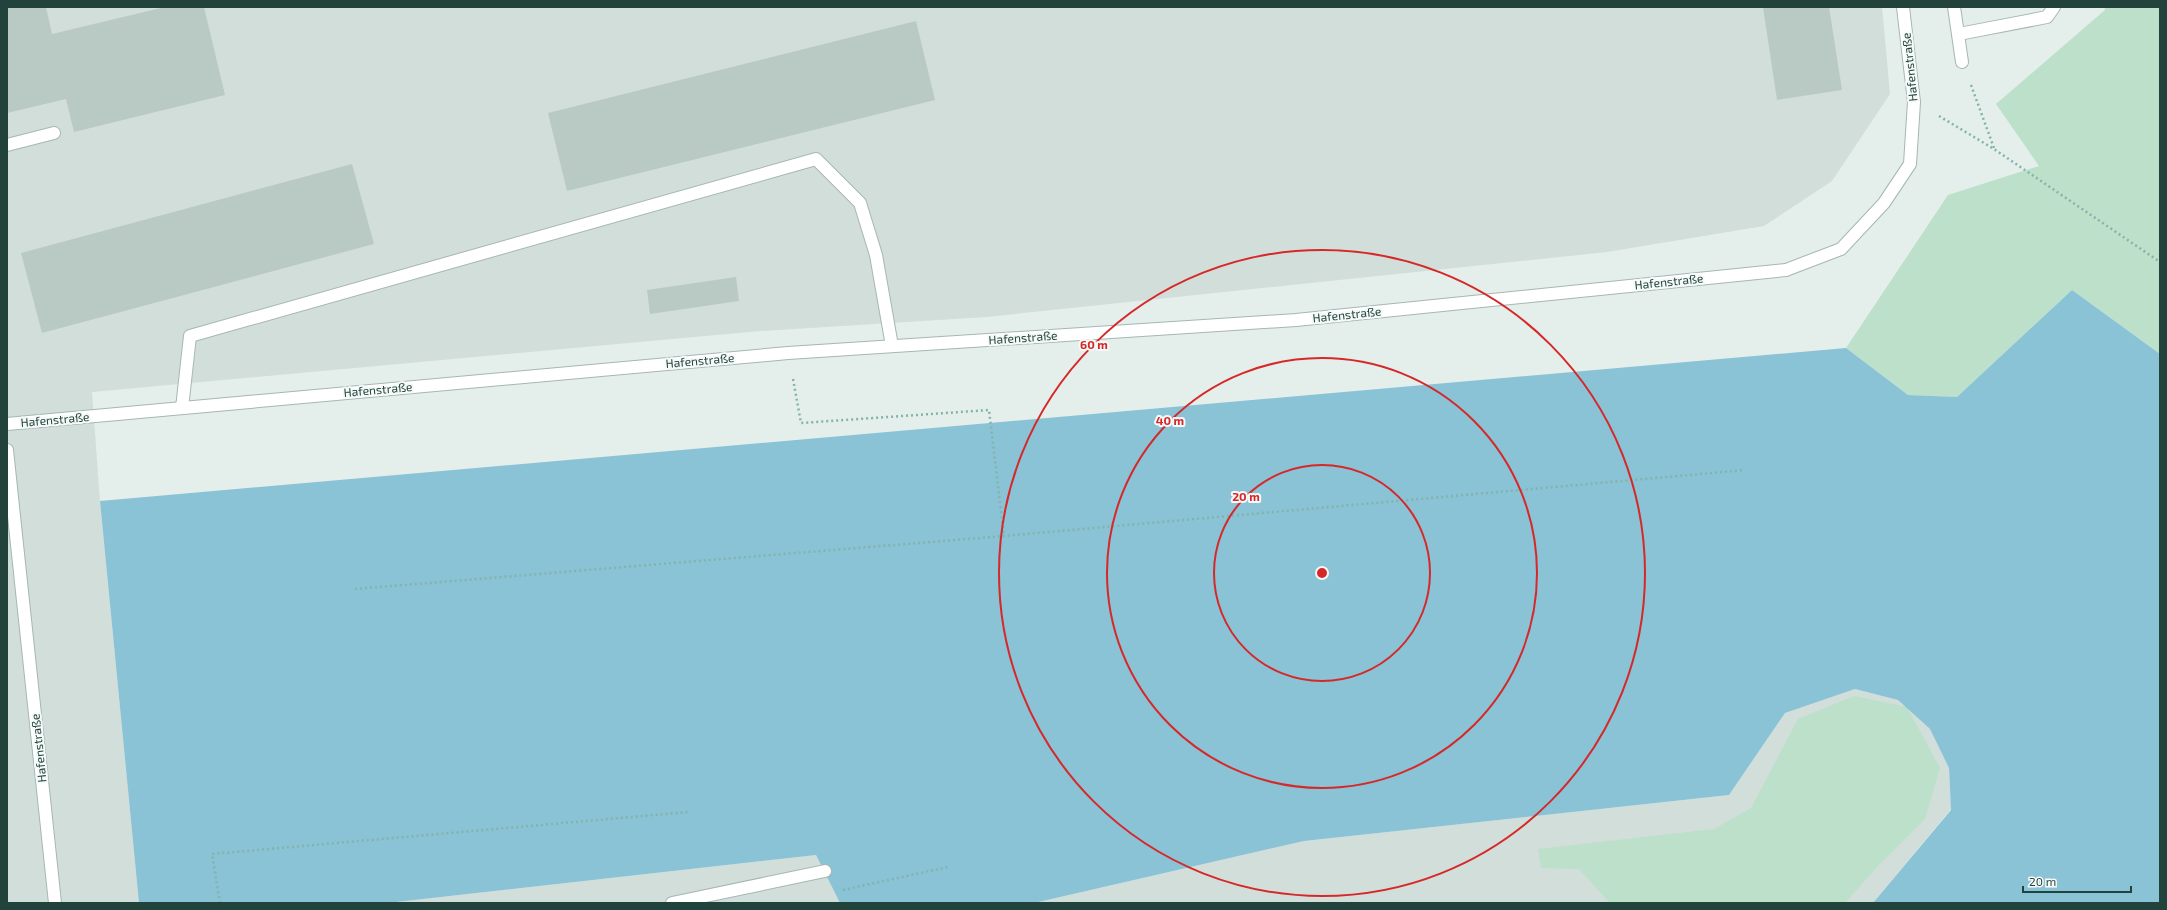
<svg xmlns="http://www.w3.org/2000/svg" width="2167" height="910" viewBox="0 0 2167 910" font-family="'Exo 2',sans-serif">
<rect width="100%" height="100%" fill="#e4eeeb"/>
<g fill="#d2deda">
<path d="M7,7h1875l8,87 -58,87 -68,45 -157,26 -621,65 -226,14 -668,61 8,109 39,402h-132z"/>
<path d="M1855,689l43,11 32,29 19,39 2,41 -78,94h-839l270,-62 425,-46 56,-82z"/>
<path d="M816,855l24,48h-453z"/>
</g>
<g fill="#bce0ca">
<path d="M2104,7h56v347l-88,-64 -115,107 -49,-2 -62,-47 102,-153 91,-29 -43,-62 109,-94z"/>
<path d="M1854,696l53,11 33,61 -15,51 -48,48 -32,36h-235l-31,-34 -38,-1 -3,-19 176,-20 37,-21 47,-89z"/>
</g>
<path fill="#8ac2d6" d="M2072,290l88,64v549h-287l78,-93 -2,-42 -19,-39 -32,-29 -43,-11 -70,24 -56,82 -425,46 -270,62h-194l-24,-48 -429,48h-248l-39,-402 1746,-153 62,47 49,2z"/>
<g fill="#b9cac4">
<path d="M7,7h39l6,27 113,-27h39l21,88 -151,37 -8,-33 -59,14z"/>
<path d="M1763,7h66l13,83 -65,10z"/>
<path d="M916,21l19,79 -368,91 -19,-78z"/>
<path d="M352,164l22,80 -332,89 -21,-80z"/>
<path d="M736,277l3,24 -89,13 -3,-24z"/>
</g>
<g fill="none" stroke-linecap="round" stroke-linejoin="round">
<defs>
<g id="lane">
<path d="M1954,7l8,55"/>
<path d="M1959,34l88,-17 7,-10"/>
<path d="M7,145l47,-12"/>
<path d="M182,408l8,-72 626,-177 44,44 16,52 16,91"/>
<path d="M7,424l781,-71 508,-33 490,-50"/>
<path d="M7,450l48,453"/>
<path d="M672,903l153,-32"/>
</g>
<path id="street" d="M1786,270l55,-21 43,-46 26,-39 4,-62 -11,-95"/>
</defs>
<use href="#lane" stroke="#a6b7b3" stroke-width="14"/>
<use href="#street" stroke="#a6b7b3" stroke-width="14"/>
<g stroke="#83b4aa" stroke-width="2.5" stroke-dasharray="2 3" stroke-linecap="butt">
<path d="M1971,85l23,63"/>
<path d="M1939,116l55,33 166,113"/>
<path d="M793,379l8,44 188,-13 15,126"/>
<path d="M355,589l649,-53 741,-66"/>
<path d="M843,890l105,-23"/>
<path d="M220,903l-8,-49 476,-42"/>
</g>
<use href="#lane" stroke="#fff" stroke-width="12"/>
<use href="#street" stroke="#fff" stroke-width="12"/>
</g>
<g fill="none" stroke="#d62828" stroke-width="2">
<circle cx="1322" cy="573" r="108"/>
<circle cx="1322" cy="573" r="215"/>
<circle cx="1322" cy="573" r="323"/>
</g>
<g text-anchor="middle" stroke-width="4" stroke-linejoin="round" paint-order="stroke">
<g font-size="12" fill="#22423c" stroke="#f5faf8">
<text transform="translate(1910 67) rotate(-96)" y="4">Hafenstraße</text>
<text transform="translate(1669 282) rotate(-6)" y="4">Hafenstraße</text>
<text transform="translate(1347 315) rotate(-6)" y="4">Hafenstraße</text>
<text transform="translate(1023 338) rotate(-4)" y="4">Hafenstraße</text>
<text transform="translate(700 361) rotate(-5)" y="4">Hafenstraße</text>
<text transform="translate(378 390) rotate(-5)" y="4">Hafenstraße</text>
<text transform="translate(55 420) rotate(-5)" y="4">Hafenstraße</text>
<text transform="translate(39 748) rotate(-96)" y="4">Hafenstraße</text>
</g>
</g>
<circle cx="1322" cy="573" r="6" fill="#d62828" stroke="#f5faf8" stroke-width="2"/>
<g font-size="12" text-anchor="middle" font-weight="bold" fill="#d62828" stroke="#f5faf8" stroke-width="4" stroke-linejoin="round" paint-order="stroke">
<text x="1094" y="349">60 m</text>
<text x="1170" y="425">40 m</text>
<text x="1246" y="501">20 m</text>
</g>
<rect width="2167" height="910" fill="none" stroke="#22423c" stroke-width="16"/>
<path d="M2023 886v6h108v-6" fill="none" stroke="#22423c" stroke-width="2"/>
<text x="2029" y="886" font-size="12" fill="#22423c" stroke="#f5faf8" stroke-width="3" paint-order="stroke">20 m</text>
</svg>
